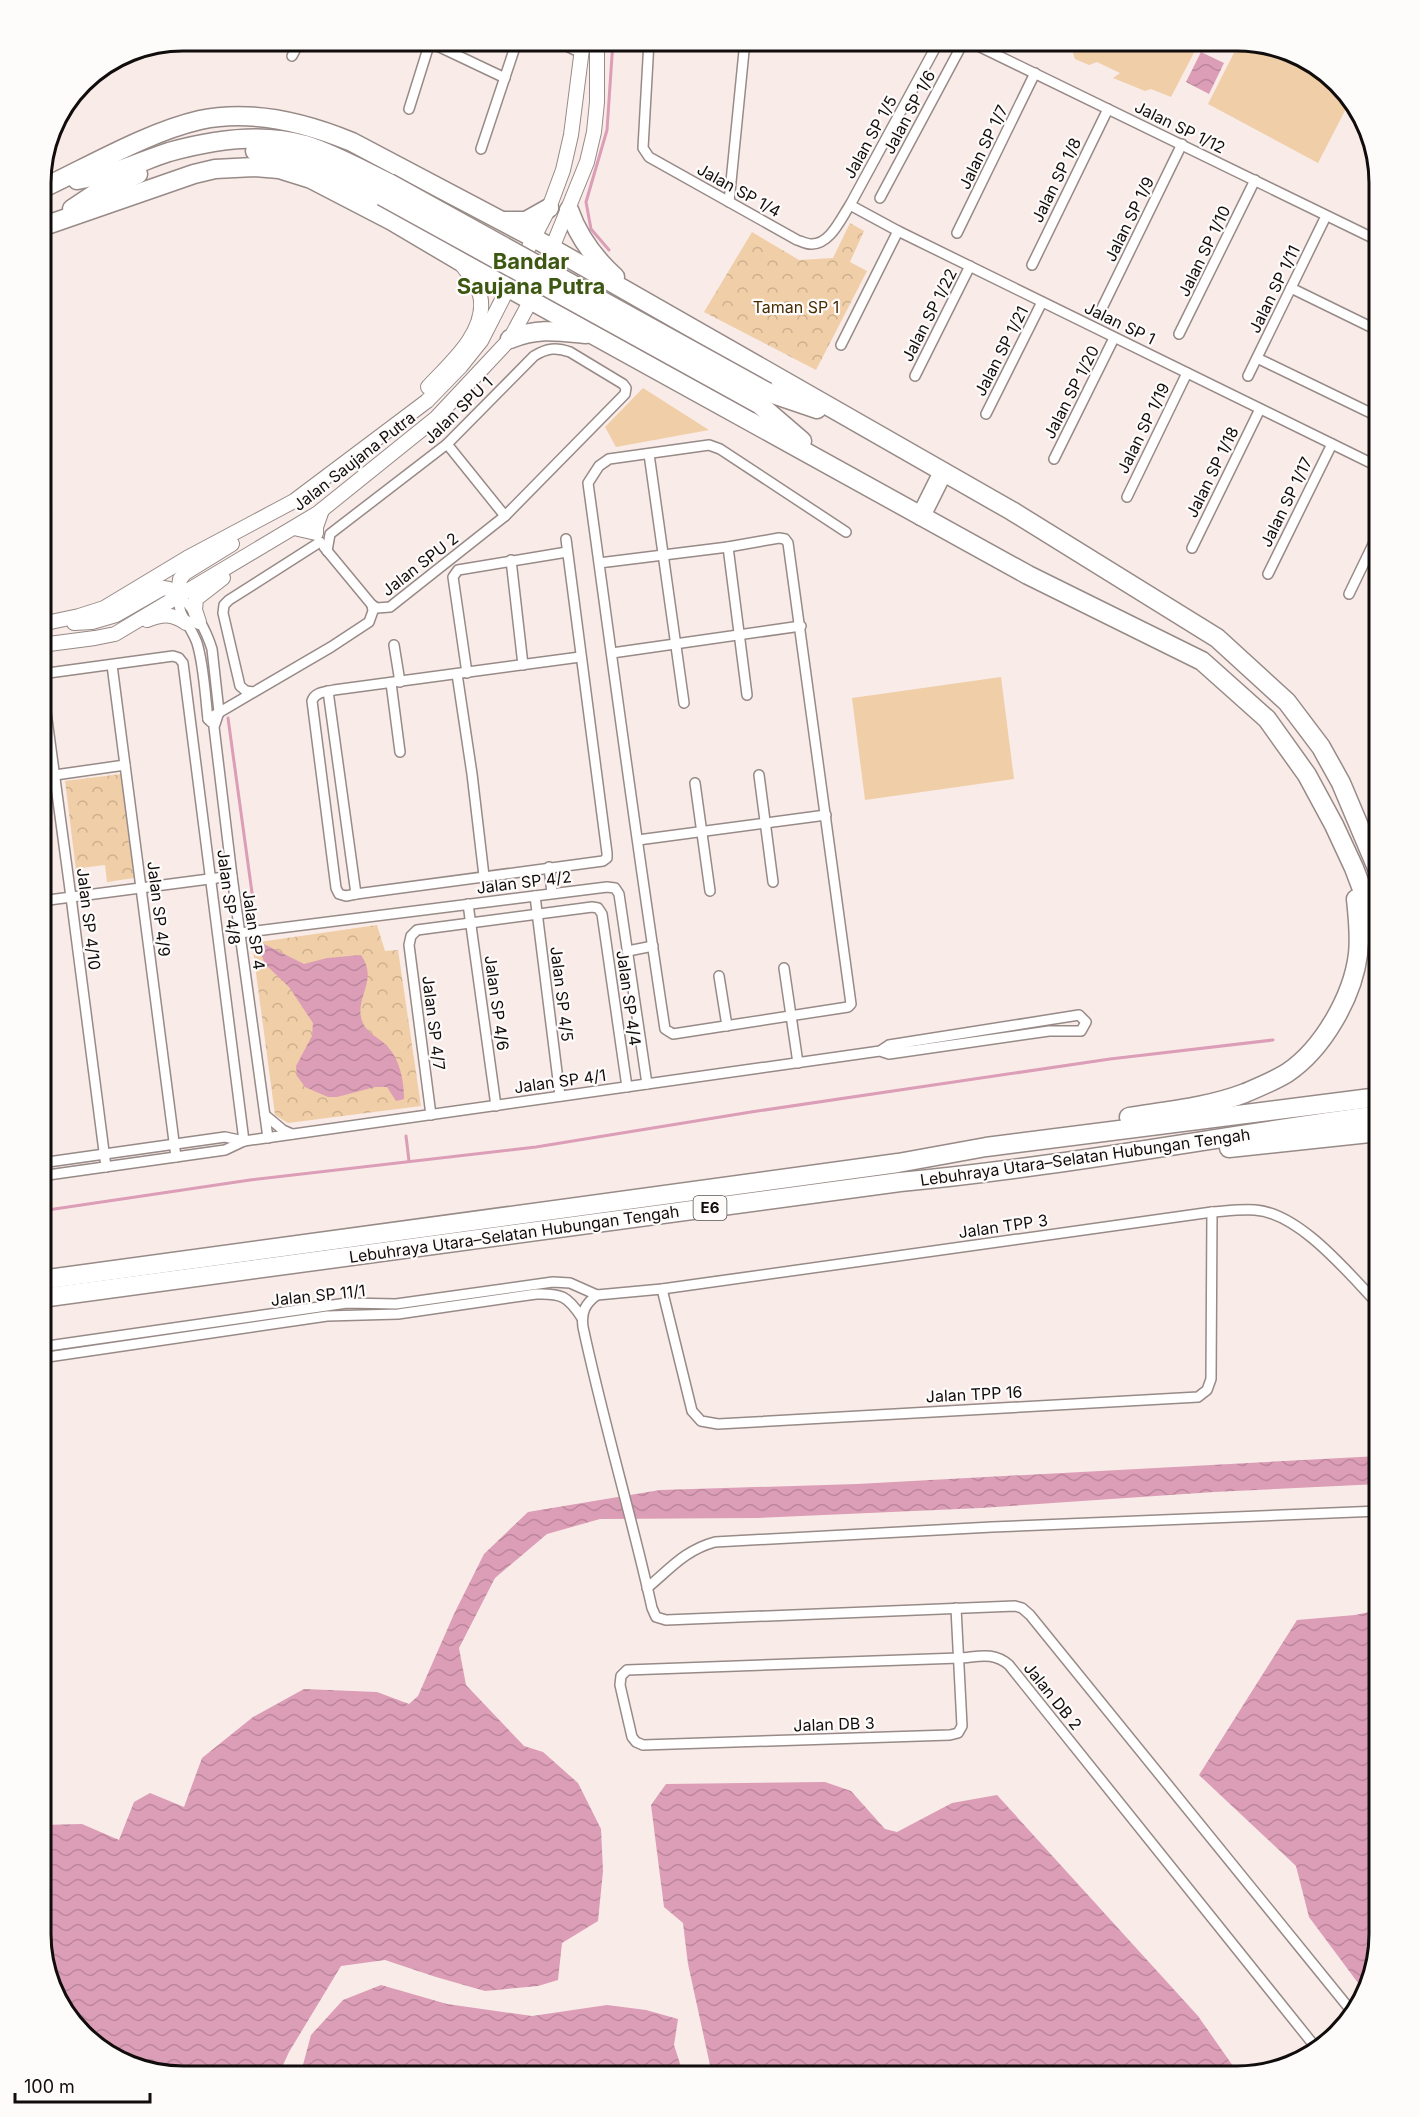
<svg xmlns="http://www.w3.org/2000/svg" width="1420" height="2117" viewBox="0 0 1420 2117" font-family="Inter,sans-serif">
<defs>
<pattern id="park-crowns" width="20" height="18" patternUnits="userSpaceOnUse" patternTransform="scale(1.5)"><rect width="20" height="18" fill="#f0cea7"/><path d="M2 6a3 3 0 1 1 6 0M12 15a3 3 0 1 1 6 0" fill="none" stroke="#cdb08f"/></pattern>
<pattern id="water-waves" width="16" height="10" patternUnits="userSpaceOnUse" patternTransform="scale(1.5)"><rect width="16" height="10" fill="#dc9db7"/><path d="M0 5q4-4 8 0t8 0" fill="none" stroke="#bc869c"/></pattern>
</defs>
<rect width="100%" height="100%" fill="#f9ebe8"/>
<g fill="#f0cea7">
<path d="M1078,41h122l-29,56 -20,-8 -6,2 -32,-13 7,-5 -23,-11 -8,3 -14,-6 -2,-6z"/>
<path d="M1240,41h6l65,21 39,39 -32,62 -110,-59z"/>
<path d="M643,388l66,42 -93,17 -11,-20z"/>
<path d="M1001,677l13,102 -149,21 -13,-102z"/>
</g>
<g fill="url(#park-crowns)">
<path d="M850,223l14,8 -14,31 17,9 -51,99 -112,-58 48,-80 47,28 34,-2z"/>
<path d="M121,774l13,104 -27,4 -2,-17 -24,3 1,17 -4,1 -13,-105z"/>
<path d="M377,925l8,26 13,-1 23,156 -133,17 -13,-8 -23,-172z"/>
</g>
<g fill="url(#water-waves)">
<path d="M1211,41h14l3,2v6l-3,3 -7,-1 -6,-4z"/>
<path d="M1201,52l23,11 -15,31 -23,-12z"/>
<path d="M264,944l40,20 23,-6 34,-3c18,26 -7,42 1,66 4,12 18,17 26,26 12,13 16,34 16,52l-8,2 -9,-14h-12l-38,10h-9l-23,-10 -8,-11 -1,-10 16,-30 1,-13 -24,-36 -24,-23 -6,-15 1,-3z"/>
<path d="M1379,1456v28l-165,8 -233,16 -224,10 -157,1 -53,15 -52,44 -36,70 7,37 58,61 19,6 35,31 23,46 2,42 -5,50 -36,22 -4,37 -20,6 -53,5 -49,-14 -51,-17 -44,6 -52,86 -11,24h-104l-70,-23 -45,-48 -18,-71v-109l41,-1 37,16 15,-38 16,-9 34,14 18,-49 51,-41 51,-28 73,3 32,12 9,-8 36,-82 30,-60 44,-42 132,-22 197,-6z"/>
<path d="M1379,1610v325l-15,56 -55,-74 -13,-51 -97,-91 98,-155 58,-5z"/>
<path d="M825,1782l26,9 34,38 12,3 55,-29 45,-8 201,221 42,60h-525l-5,-11 -22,-101 -5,-41 -19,-16 -13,-102 15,-21z"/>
<path d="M381,1985l66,19 85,12 75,-11 39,5 32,9 -4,26 10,31h-384l11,-41 32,-35z"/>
</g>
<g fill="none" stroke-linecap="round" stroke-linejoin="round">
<g stroke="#dc9db7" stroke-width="3">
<path d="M609,250l-18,-21 -5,-27 21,-72 6,-89"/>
<path d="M228,718l25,182"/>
<path d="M406,1136l3,25"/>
<path d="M41,1211l209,-31 286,-33 215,-35 359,-53 163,-19"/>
</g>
<defs>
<g id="street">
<path d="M427,41l78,37"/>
<path d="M556,41l19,9 7,2"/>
<path d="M649,41l-6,107 6,9 148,83c4,1 9,4 14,4 19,1 30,-26 39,-39l89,-164"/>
<path d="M968,41l411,200"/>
<path d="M292,56l8,-15"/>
<path d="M409,109l21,-67"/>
<path d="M481,149l36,-108"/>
<path d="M880,198l84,-157"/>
<path d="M729,202l16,-161"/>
<path d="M850,205l48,26 481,236"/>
<path d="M957,233l78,-160"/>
<path d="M1032,265l76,-156"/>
<path d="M1291,288l88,43"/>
<path d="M1102,308l80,-164"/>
<path d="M1179,334l76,-154"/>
<path d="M841,345l57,-114"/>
<path d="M1257,358l122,59"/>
<path d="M915,376l55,-110"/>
<path d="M1248,376l78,-160"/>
<path d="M986,414l56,-112"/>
<path d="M447,444l58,72"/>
<path d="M649,454l35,249"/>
<path d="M1054,459l60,-121"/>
<path d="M1127,497l60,-124"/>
<path d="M324,547l48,58"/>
<path d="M728,547l19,148"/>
<path d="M1192,548l68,-139"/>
<path d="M327,551l3,-17 117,-90 87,-88c13,-8 22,-9 36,-4l53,32 3,4 -1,6 -120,122 -115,91 -13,1 -5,-3"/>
<path d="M511,560l12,105"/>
<path d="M599,563l129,-16 51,-9 6,1 3,4 63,461 -3,3 -175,27 -8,-5c-28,-182 -52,-364 -77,-546l11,-17 10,-7 100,-14 11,4 126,83"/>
<path d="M1268,574l64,-130"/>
<path d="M1349,594l30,-62"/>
<path d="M178,595c16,12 28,35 34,54l7,63 -5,15 18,149 36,262"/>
<path d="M178,595c0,23 12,28 19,48 7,23 8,51 11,76l3,3"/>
<path d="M394,645l6,37"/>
<path d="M612,653l189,-27"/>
<path d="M112,665l64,492"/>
<path d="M467,673l-14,-96 5,-7 109,-18"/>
<path d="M41,674l132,-18 6,2 4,5 61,478"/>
<path d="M457,674l15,100 12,102"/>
<path d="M41,675l30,222 35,270"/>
<path d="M391,683l9,69"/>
<path d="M328,691l28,203 247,-33 4,-3v-5l-41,-314"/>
<path d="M253,692l-7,-1 -6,-5 -17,-73 1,-8 5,-5 91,-58"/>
<path d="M208,719l123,-72 38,-25 4,-11 -1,-6"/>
<path d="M55,775l70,-10"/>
<path d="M759,775l14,107"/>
<path d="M695,783l15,108"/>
<path d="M638,840l188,-25"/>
<path d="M549,867l3,26"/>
<path d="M356,894l-10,2 -7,-2 -3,-6 -24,-187c3,-9 13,-9 22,-11l246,-33"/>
<path d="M535,896l25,200"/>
<path d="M41,901l191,-25"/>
<path d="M468,904l28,202"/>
<path d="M240,933l367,-46 8,1 4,6 28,190"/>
<path d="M628,951l25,-5"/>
<path d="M784,968l14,95"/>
<path d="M719,976l8,50"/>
<path d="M265,1115l18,15 9,4"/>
<path d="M431,1115l-22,-170 2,-9 6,-6 175,-23 6,1 4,6 25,173"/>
<path d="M41,1163l184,-26 19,4"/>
<path d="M41,1176l184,-26 19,-9 636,-90 9,3 160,-23h32l5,-9 -7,-7 -190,30 -9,6"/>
<path d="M662,1289l30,122 9,10 17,3 480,-27 9,-7 4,-11 1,-167"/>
<path d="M597,1295c-12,9 -16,17 -14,32 20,94 48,187 69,281l4,9 10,3 349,-14 7,2 8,7 323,398"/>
<path d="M41,1347l306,-44 49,1 157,-22 17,1 27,12 65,-6 550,-77c14,-1 29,-3 43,-2 45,3 94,64 124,95"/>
<path d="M41,1358l286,-42 71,-2 138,-20c25,-1 32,2 46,24"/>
<path d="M647,1588c23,-19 38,-38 68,-46l277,-15 387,-16"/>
<path d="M956,1608l6,118 -4,7 -8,2 -307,10 -7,-3 -4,-5 -12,-52 1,-9 6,-6 332,-12c19,-1 34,-7 50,7l308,384"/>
</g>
<g id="secondary">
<path d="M428,387c21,-23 56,-52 53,-86 -1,-14 -12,-27 -20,-37"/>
<path d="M294,528l22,5v-6l6,-17"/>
<path d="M178,595l2,-16 5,-6 47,-29"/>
<path d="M147,620c15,-6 25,-7 39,3"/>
<path d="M199,622l-4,-12 1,-11 27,-21"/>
<path d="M74,623l18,-1 24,-7 47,-27 6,1 9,6"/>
<path d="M41,624l38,-8 25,-8 83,-50 107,-57 133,-100 34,-35 20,-25 68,-133 14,-38 8,-35 12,-94"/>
<path d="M41,645l54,-7 20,-4 203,-121 118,-95 74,-79 21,-39 56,-138 7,-30 3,-30v-61"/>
</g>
<g id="highway">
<path d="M255,151c46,3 86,24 127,45"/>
<path d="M77,180c15,-3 30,-7 45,-11 16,-5 31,-12 47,-17 43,-12 92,-20 136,-7 29,9 57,25 84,38"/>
<path d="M41,189c49,-23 107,-57 159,-69 52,-11 104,2 152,22l182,96 478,273 205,127 70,64 34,45 20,36 38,90"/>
<path d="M72,209l24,-16 42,-19"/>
<path d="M569,210c9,26 25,48 46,67"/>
<path d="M505,221h21l23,-13"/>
<path d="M41,227l153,-53 21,-5 39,-2 25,2 32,10 81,42 66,39 570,315 174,86 65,58 40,56 27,50 20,43 11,29 14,58"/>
<path d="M510,339c28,-11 46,-8 76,-5"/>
<path d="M767,392l50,17"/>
<path d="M759,404l43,37"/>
<path d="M921,516l22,-44"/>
<path d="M1129,1117c38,-6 80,-10 116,-24 14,-6 29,-12 42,-20 36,-24 66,-77 71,-119 2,-18 0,-37 -2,-55"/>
<path d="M1229,1148l150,-16"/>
<path d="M41,1280l857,-117 88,-16 393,-50"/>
<path d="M41,1298l859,-116c160,-15 319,-46 479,-67"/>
</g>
</defs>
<use href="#street" stroke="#978a87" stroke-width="12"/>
<use href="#secondary" stroke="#978a87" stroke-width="16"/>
<use href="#highway" stroke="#978a87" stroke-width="21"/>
<use href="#street" stroke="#fff" stroke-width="9"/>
<use href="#secondary" stroke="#fff" stroke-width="14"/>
<use href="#highway" stroke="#fff" stroke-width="18"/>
<defs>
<g id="highway-bridge">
<path d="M389,183l378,209"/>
<path d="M382,196l377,208"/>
</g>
</defs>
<use href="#highway-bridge" stroke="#978a87" stroke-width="21" stroke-linecap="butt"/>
<use href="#highway-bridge" stroke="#fff" stroke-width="18"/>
</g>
<g text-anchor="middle" stroke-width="4.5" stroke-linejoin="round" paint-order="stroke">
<rect fill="#fefbfb" stroke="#585454" stroke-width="1.5" x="693.5" y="1196" width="33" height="24" rx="4.5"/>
<g font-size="15" font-weight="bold" fill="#110d0c">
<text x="710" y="1213">E6</text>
</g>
<g font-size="16" fill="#110d0c" stroke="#fefbfb">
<text transform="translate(909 112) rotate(-62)" y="6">Jalan SP 1/6</text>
<text transform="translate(1180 127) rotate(26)" y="6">Jalan SP 1/12</text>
<text transform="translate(870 137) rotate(-61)" y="6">Jalan SP 1/5</text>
<text transform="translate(983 147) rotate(-64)" y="6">Jalan SP 1/7</text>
<text transform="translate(1056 180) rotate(-64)" y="6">Jalan SP 1/8</text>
<text transform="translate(739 190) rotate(29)" y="6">Jalan SP 1/4</text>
<text transform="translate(1129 219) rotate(-64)" y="6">Jalan SP 1/9</text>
<text transform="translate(1204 251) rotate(-64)" y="6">Jalan SP 1/10</text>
<text transform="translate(1274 289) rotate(-64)" y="6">Jalan SP 1/11</text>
<text transform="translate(929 315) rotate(-63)" y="6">Jalan SP 1/22</text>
<text transform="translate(1120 323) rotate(26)" y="6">Jalan SP 1</text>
<text transform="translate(1001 351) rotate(-63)" y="6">Jalan SP 1/21</text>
<text transform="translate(1071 392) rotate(-63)" y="6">Jalan SP 1/20</text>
<text transform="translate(458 410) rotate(-44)" y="6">Jalan SPU 1</text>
<text transform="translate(1143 428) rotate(-64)" y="6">Jalan SP 1/19</text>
<text transform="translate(354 461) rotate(-38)" y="6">Jalan Saujana Putra</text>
<text transform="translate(1212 472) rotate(-64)" y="6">Jalan SP 1/18</text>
<text transform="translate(1286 502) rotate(-64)" y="6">Jalan SP 1/17</text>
<text transform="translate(420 564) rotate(-38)" y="6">Jalan SPU 2</text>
<text transform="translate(524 882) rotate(-7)" y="6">Jalan SP 4/2</text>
<text transform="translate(229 897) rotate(83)" y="6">Jalan SP 4/8</text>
<text transform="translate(159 909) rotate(83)" y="6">Jalan SP 4/9</text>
<text transform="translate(89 919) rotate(83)" y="6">Jalan SP 4/10</text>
<text transform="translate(254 930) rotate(82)" y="6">Jalan SP 4</text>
<text transform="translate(562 994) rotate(83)" y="6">Jalan SP 4/5</text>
<text transform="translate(629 998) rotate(82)" y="6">Jalan SP 4/4</text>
<text transform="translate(497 1003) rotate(82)" y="6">Jalan SP 4/6</text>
<text transform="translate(434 1023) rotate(83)" y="6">Jalan SP 4/7</text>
<text transform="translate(560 1081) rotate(-8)" y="6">Jalan SP 4/1</text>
<text transform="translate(1085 1157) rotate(-8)" y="6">Lebuhraya Utara–Selatan Hubungan Tengah</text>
<text transform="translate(1003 1226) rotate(-8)" y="6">Jalan TPP 3</text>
<text transform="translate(514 1234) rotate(-8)" y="6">Lebuhraya Utara–Selatan Hubungan Tengah</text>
<text transform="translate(318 1295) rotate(-6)" y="6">Jalan SP 11/1</text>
<text transform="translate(974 1394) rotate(-3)" y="6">Jalan TPP 16</text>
<text transform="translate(1053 1696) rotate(51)" y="6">Jalan DB 2</text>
<text transform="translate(834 1724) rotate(-2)" y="6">Jalan DB 3</text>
</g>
<g font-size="16" fill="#472b01" stroke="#fefbfb">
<text x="796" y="313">Taman SP 1</text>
</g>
<g font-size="22" font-weight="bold" fill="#3c5711" stroke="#fefbfb">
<text x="531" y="269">Bandar<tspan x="531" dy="25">Saujana Putra</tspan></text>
</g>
</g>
<path d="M0 0H1420V2117H0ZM183 51H1237A132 132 0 0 1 1369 183V1934A132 132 0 0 1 1237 2066H183A132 132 0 0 1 51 1934V183A132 132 0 0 1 183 51Z" fill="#fefbfb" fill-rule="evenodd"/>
<path fill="none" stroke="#110d0c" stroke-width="3" d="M183 51H1237A132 132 0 0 1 1369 183V1934A132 132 0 0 1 1237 2066H183A132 132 0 0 1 51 1934V183A132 132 0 0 1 183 51Z"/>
<path d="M15 2093v9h135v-9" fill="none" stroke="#110d0c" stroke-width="3"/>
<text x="24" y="2093" font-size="18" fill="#110d0c" stroke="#fefbfb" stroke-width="4.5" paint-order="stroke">100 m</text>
</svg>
